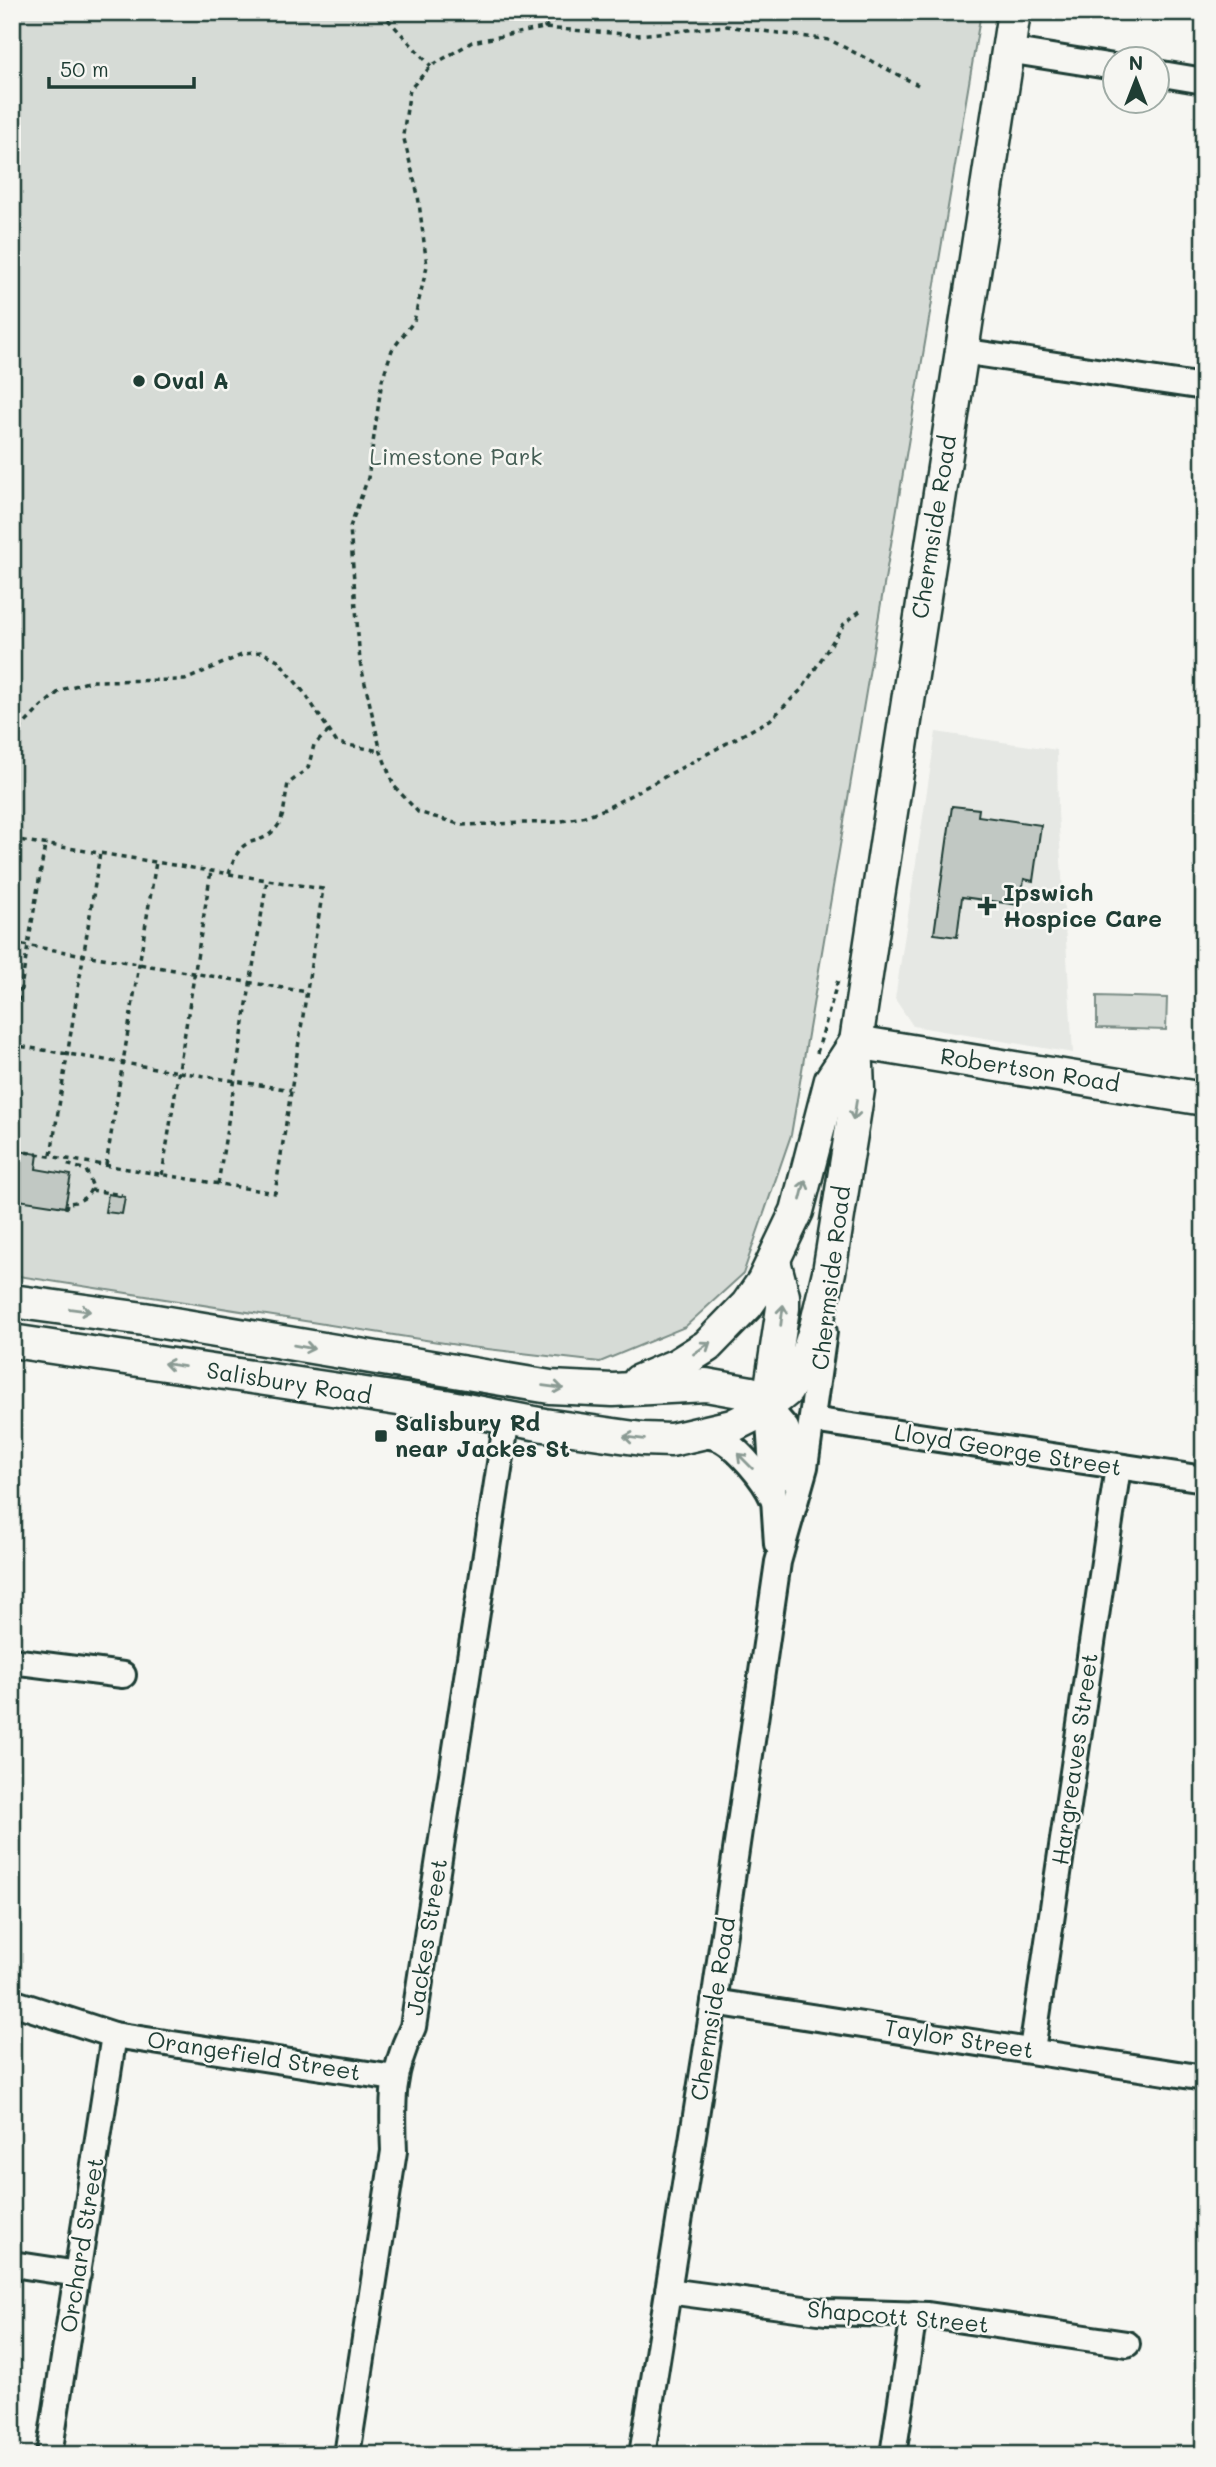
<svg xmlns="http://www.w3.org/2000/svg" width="1216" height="2467" viewBox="0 0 1216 2467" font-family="Mali,sans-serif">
<rect width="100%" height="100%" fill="#f6f6f2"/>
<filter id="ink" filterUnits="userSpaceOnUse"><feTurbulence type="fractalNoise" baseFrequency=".0143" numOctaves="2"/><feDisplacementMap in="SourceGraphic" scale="14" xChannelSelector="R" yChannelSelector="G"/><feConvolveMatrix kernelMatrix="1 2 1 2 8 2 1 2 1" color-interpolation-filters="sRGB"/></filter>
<g filter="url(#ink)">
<path fill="#e6e8e4" d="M936,732l121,18 1,62 15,241 -160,-27 -18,-27z"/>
<g fill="#d6dbd6" stroke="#7a8c85" stroke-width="2">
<path d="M12,12h969l-190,1123 -48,139 -58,53 -85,35 -130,-15 -458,-72z"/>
<path d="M1097,996l70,2 -1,32 -69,-2z"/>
</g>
<g fill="#c1c8c3" stroke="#1f3d34" stroke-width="2">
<path d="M952,806l27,3 -1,7 63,9 -8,56 -9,-2 -4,26 -58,-8 -5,40 -23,-3z"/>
<path d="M12,1150l26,4 -2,15 35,6 -6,32 -53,-8z"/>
<path d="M108,1194l17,3 -3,17 -17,-2z"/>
</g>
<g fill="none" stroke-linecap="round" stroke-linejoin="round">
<defs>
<g id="minor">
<path d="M1008,50l106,17"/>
<path d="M1156,73l48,8"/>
<path d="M961,351l243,36"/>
<path d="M768,1407l9,137"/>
<path d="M768,1407l18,21 4,10 3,41"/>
<path d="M812,1420l392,59"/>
<path d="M701,1434c5,2 12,2 17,4 19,8 47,42 55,61"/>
<path d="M12,1661l111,14"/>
<path d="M12,2002l102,33 280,43"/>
<path d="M714,2002l490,76"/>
<path d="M1032,2050l86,-583"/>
<path d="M12,2264l66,10"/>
<path d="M668,2291l158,21 102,3 199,29"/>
<path d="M49,2455l65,-420"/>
<path d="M347,2455l47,-304c-2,-49 -3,-79 19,-124l94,-609"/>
<path d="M642,2455l72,-453 64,-440 27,-95 19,-135"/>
<path d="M893,2455l21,-141"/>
</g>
<g id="major">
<path d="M856,1042l348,57"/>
<path d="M12,1301l132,18 406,68 63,3 93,-5 45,8 17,14"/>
<path d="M12,1341l433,65 99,19 98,14 29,1 61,-14 28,-14 27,-22 20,-34 9,-29 13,-55 29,-182 -2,-48 15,-100 143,-930"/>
<path d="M639,1381l38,-16 30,-19 40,-41 16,-23 34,-71 34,-131 25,-38"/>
<path d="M768,1407l15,-99v-12l-9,-35"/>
</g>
</defs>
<use href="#minor" stroke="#1f3d34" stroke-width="30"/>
<use href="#major" stroke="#1f3d34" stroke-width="37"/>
<g stroke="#1f3d34" stroke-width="3.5" stroke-dasharray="5 5" stroke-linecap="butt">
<path d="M381,12l50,54"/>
<path d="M544,28l19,-16"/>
<path d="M860,611l-16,13 -42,65 -32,31 -165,89 -23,8 -25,5 -95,3 -44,-13 -24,-26 -13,-34 -21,-90 -10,-135 18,-49 14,-98 10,-30 22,-29 13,-55 -9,-71 -15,-60 7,-46 21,-23 41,-24 72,-14 94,7 88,-9 104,14 88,45"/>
<path d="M12,737l30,-31 19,-16 30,-9 94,-1 59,-26 17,-2 17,8 28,35 31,48 43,8"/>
<path d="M12,839l311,50 -48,304 -263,-43"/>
<path d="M229,874c14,-47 27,-22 48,-47 8,-10 8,-31 11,-43l20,-16 6,-23 15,-14"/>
<path d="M12,943l295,49"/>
<path d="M12,1041l33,-196"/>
<path d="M12,1045l279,45"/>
<path d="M817,1053l21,-73"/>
<path d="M51,1155l49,-302"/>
<path d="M106,1165l50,-303"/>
<path d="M162,1175l49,-304"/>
<path d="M218,1184l49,-304"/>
<path d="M91,1190l31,5"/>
<path d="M66,1209l1,-6c12,0 23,-6 25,-18l-6,-15 -20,-6 1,-5"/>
</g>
<use href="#minor" stroke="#f6f6f2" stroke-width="24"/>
<use href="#major" stroke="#f6f6f2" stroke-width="32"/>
</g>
<defs><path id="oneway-shaft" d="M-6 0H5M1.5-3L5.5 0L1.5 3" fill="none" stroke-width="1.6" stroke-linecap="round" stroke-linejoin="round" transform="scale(1.75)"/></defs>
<g stroke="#8a9a93">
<use href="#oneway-shaft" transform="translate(855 1110) rotate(99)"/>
<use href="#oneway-shaft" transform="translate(803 1190) rotate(-76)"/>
<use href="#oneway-shaft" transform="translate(80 1310) rotate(8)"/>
<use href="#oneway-shaft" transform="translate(782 1315) rotate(-83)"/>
<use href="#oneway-shaft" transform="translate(304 1347) rotate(10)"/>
<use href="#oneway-shaft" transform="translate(702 1348) rotate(-35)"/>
<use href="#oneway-shaft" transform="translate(174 1365) rotate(-171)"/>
<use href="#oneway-shaft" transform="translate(553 1387) rotate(7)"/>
<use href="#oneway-shaft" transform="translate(634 1438) rotate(-173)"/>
<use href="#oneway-shaft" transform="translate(745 1461) rotate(-135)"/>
</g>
</g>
<g fill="#1f3d34" stroke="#f6f6f2" stroke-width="2.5">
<circle cx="139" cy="381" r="7"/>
<path d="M983.5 895.5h7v7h7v7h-7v7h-7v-7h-7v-7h7z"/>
<rect x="374" y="1429" width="14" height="14" rx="3.5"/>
</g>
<g text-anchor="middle" stroke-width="5" stroke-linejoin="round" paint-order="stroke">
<g font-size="23" font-weight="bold" fill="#1f3d34" stroke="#f6f6f2" text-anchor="start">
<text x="153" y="389">Oval A</text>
<text x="1003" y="901">Ipswich<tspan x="1003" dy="26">Hospice Care</tspan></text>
<text x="395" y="1431">Salisbury Rd<tspan x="395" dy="26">near Jackes St</tspan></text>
</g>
<g font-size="23" fill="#445d54" stroke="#f6f6f2">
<text x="456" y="465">Limestone Park</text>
</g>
<g font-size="23" fill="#1f3d34" stroke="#f6f6f2">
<text transform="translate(934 527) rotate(-81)" y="8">Chermside Road</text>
<text transform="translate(1030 1070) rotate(9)" y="8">Robertson Road</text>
<text transform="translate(831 1278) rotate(-83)" y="8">Chermside Road</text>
<text transform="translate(289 1383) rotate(9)" y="8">Salisbury Road</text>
<text transform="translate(1008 1450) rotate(9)" y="8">Lloyd George Street</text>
<text transform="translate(1075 1759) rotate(-82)" y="8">Hargreaves Street</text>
<text transform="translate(427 1937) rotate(-81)" y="8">Jackes Street</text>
<text transform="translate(713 2009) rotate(-81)" y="8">Chermside Road</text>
<text transform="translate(959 2039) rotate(9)" y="8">Taylor Street</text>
<text transform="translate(254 2056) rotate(9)" y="8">Orangefield Street</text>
<text transform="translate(82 2245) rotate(-81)" y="8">Orchard Street</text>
<text transform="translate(898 2317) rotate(5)" y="8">Shapcott Street</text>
</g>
</g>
<rect width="1216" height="2467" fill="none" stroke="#f6f6f2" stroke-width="42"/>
<rect x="21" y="21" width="1174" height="2425" fill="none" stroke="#1f3d34" stroke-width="2.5" filter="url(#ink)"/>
<g transform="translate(1136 80)"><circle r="33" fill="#f6f6f2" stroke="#a0aca6" stroke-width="2"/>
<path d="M0-5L12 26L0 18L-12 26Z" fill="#1f3d34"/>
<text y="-10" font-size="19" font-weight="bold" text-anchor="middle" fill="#1f3d34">N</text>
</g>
<path d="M49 77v10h145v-10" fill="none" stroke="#1f3d34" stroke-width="3.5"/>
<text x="60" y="77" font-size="21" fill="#1f3d34" stroke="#f6f6f2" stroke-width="5" paint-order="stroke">50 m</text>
</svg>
